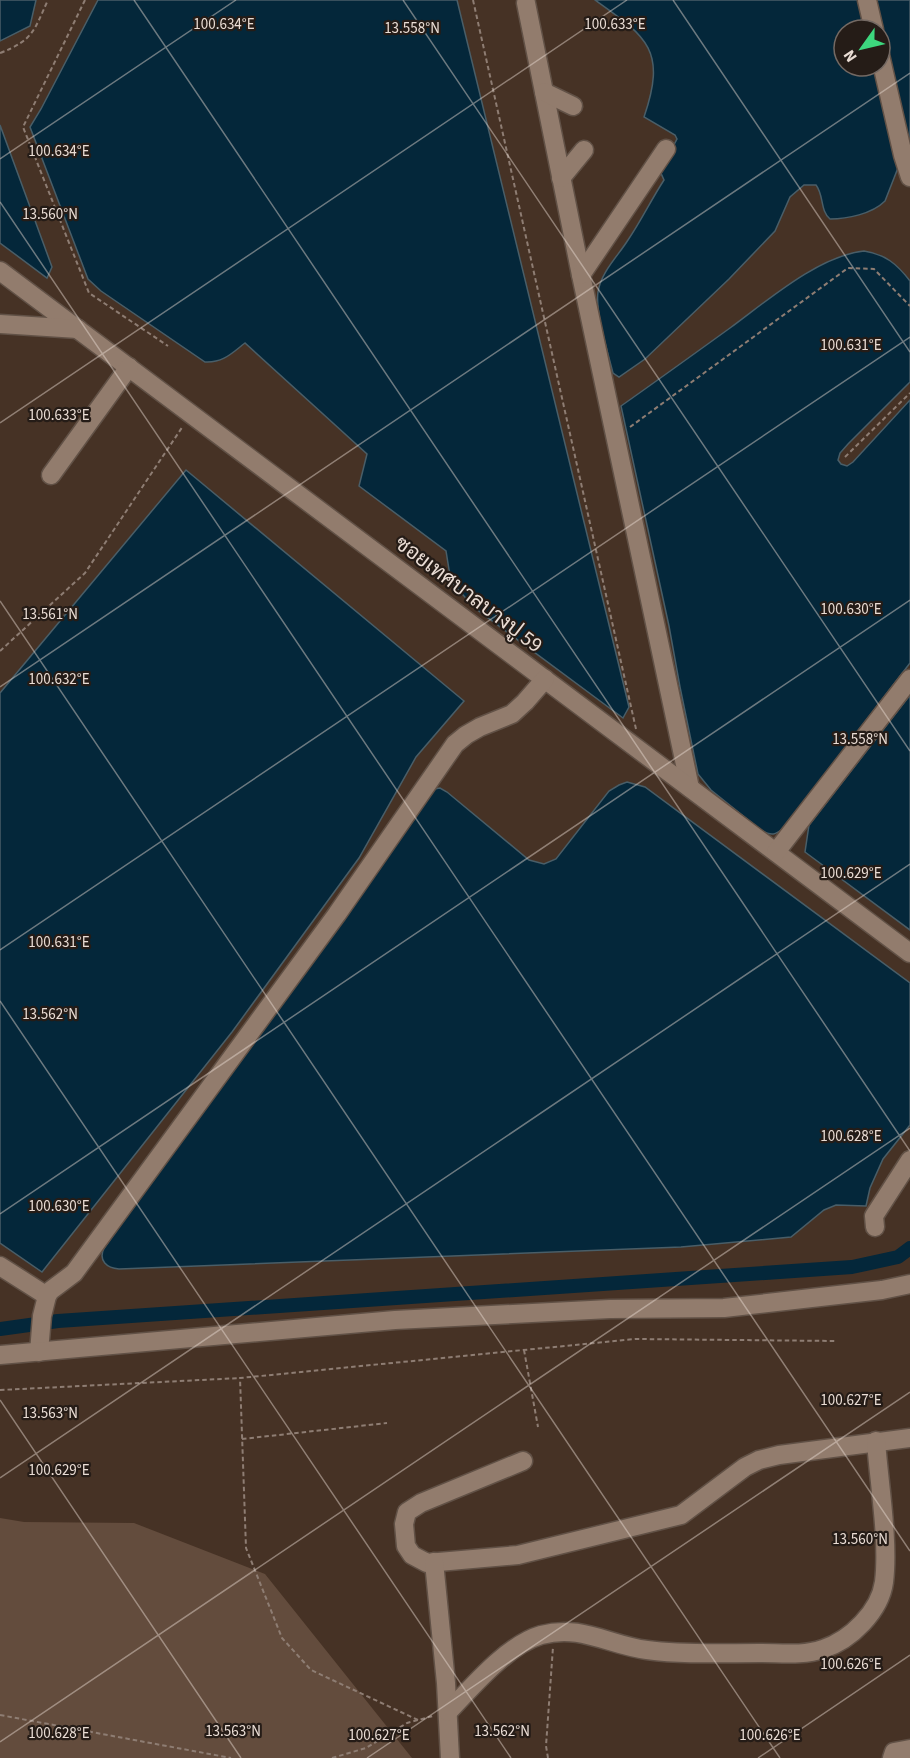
<svg xmlns="http://www.w3.org/2000/svg" width="910" height="1758" viewBox="0 0 910 1758" font-family="'Source Sans 3',Sarabun,sans-serif">
<rect width="100%" height="100%" fill="#463225"/>
<path fill="#634c3d" d="M0,1518l24,4 110,1 131,51 147,184h-412z"/>
<g fill="#04273a" stroke="#495e68" stroke-width="1.5" fill-rule="evenodd">
<path d="M0,0h36l-6,26 -30,15z"/>
<path d="M98,0h359l172,707 -6,11 -147,-109 -25,-27 -5,-31 -87,-65 8,-32 -122,-111c-13,10 -22,20 -40,19l-104,-71 -13,-12 -58,-152 11,-18z"/>
<path d="M595,0h315v142l-7,13 -18,46c-13,13 -38,18 -55,18 -10,-8 -6,-24 -14,-34h-12l-14,12 -15,34 -46,48 -84,80 -26,18 -6,-4c-5,-20 -18,-62 -15,-81 3,-20 20,-36 30,-52 13,-19 23,-40 36,-60l-4,-9 17,-32 -2,-4 -31,-18c23,-67 3,-80 -49,-117zM844,30h36v36h-36z"/>
<path d="M0,125l52,142 -5,11 -47,-35z"/>
<path d="M864,251c21,3 33,13 46,30v101l-62,62 -8,9 -2,7 3,4 6,2 6,-4 57,-62v263l-126,165c-9,7 -12,8 -22,3l-51,-41 -13,-16 -18,-87 -11,-61 -48,-220c37,-26 73,-52 109,-78 37,-27 88,-72 134,-77z"/>
<path d="M186,470l278,231 -48,56 -57,101 -127,174 -190,240 -42,-29v-550z"/>
<path d="M910,695v235l-105,-78 4,-27z"/>
<path d="M627,782l18,5 265,196v142l-27,34 -13,29 -4,18 -30,-1 -12,5 -33,27 -110,10 -562,22c-12,-1 -21,-8 -15,-21l324,-458 12,-2 7,4 82,68 15,4 12,-5 53,-68 10,-6z"/>
</g>
<g fill="none" stroke-linecap="round" stroke-linejoin="round">
<path stroke="#04273a" stroke-width="14" d="M0,1329l58,-8 794,-54 46,-10 12,-9"/>
<defs>
<g id="minor">
<path d="M867,0l7,30"/>
<path d="M526,3l55,272 109,513"/>
<path d="M880,55l23,100 7,22"/>
<path d="M544,92l29,14"/>
<path d="M561,178l23,-28"/>
<path d="M0,271l910,682"/>
<path d="M581,275l85,-126"/>
<path d="M0,324l78,5"/>
<path d="M51,475l78,-108"/>
<path d="M776,852l134,-173"/>
<path d="M875,1227l-1,-11 36,-56"/>
<path d="M0,1266l47,30"/>
<path d="M39,1352l3,-36 5,-20 3,-5 24,-18 263,-359 118,-170 11,-9 14,-8 32,-13 13,-12 20,-23"/>
<path d="M0,1355l395,-35 215,-11 114,-1 158,-18 28,-6"/>
<path d="M523,1461l-102,42 -14,9 -3,12 2,22 6,9 15,8 91,-8 163,-40 64,-48 14,-7 20,-5 131,-17"/>
<path d="M434,1562l12,121 4,75"/>
<path d="M448,1712c24,-25 59,-67 93,-77 40,-11 67,10 106,15 37,5 76,3 113,3 21,0 43,3 63,-4 28,-9 57,-38 61,-67 5,-41 -5,-99 -8,-141"/>
<path d="M892,1758l2,-6 16,-3"/>
</g>
</defs>
<use href="#minor" stroke="#615146" stroke-width="21"/>
<g stroke="#8e7d73" stroke-width="2" stroke-dasharray="4.5 3" stroke-linecap="butt">
<path d="M85,0l-62,127 66,166 79,53"/>
<path d="M473,0l163,729"/>
<path d="M0,53c34,-13 34,-23 48,-53"/>
<path d="M630,427l218,-159 26,1 36,37"/>
<path d="M845,457l65,-64"/>
<path d="M0,651l85,-78 98,-147"/>
<path d="M524,1350l14,77"/>
<path d="M0,1390l240,-12"/>
<path d="M242,1439l145,-16"/>
<path d="M0,1715l231,43"/>
<path d="M418,1720l-107,-50 -29,-32 -36,-90 -6,-170 395,-39 202,2"/>
<path d="M332,1758l34,-10 41,-25 26,-7"/>
<path d="M548,1758l-2,-12 7,-99"/>
</g>
<use href="#minor" stroke="#927c6d" stroke-width="18"/>
</g>
<path fill="none" stroke="#eaddd5" stroke-width="1.5" stroke-opacity="0.45" d="M134,0l776,1151M403,0l507,751M673,0l237,352M0,159l236,-159M0,202l910,1349M0,423l627,-423M0,601l780,1157M0,687l910,-614M0,950l910,-613M0,1001l511,757M0,1214l910,-614M0,1400l241,358M0,1478l910,-614M0,1742l910,-614M367,1758l543,-366M758,1758l152,-103"/>
<g text-anchor="middle" stroke-width="4.5" stroke-linejoin="round" paint-order="stroke">
<g font-size="21" fill="#eaddd5" stroke="#251c17">
<text transform="translate(469 594) rotate(37)" y="7">ซอยเทศบาลบางปู 59</text>
</g>
</g>
<g font-size="15" text-anchor="middle" fill="#eaddd5" stroke="#251c17" stroke-width="4.5" stroke-linejoin="round" paint-order="stroke">
<text x="224" y="29">100.634°E</text>
<text x="615" y="29">100.633°E</text>
<text x="412" y="33">13.558°N</text>
<text x="59" y="156">100.634°E</text>
<text x="50" y="219">13.560°N</text>
<text x="851" y="350">100.631°E</text>
<text x="59" y="420">100.633°E</text>
<text x="851" y="614">100.630°E</text>
<text x="50" y="619">13.561°N</text>
<text x="59" y="684">100.632°E</text>
<text x="860" y="744">13.558°N</text>
<text x="851" y="878">100.629°E</text>
<text x="59" y="947">100.631°E</text>
<text x="50" y="1019">13.562°N</text>
<text x="851" y="1141">100.628°E</text>
<text x="59" y="1211">100.630°E</text>
<text x="851" y="1405">100.627°E</text>
<text x="50" y="1418">13.563°N</text>
<text x="59" y="1475">100.629°E</text>
<text x="860" y="1544">13.560°N</text>
<text x="851" y="1669">100.626°E</text>
<text x="233" y="1736">13.563°N</text>
<text x="502" y="1736">13.562°N</text>
<text x="59" y="1738">100.628°E</text>
<text x="379" y="1740">100.627°E</text>
<text x="770" y="1740">100.626°E</text>
</g>
<g transform="translate(862 48) rotate(236)"><circle r="28" fill="#251c17" stroke="#746963" stroke-width="1.5"/>
<path d="M0-4.5L10 22L0 15L-10 22Z" fill="#3dd77e"/>
<text y="-9" font-size="16" font-weight="bold" text-anchor="middle" fill="#eaddd5">N</text>
</g>
</svg>
